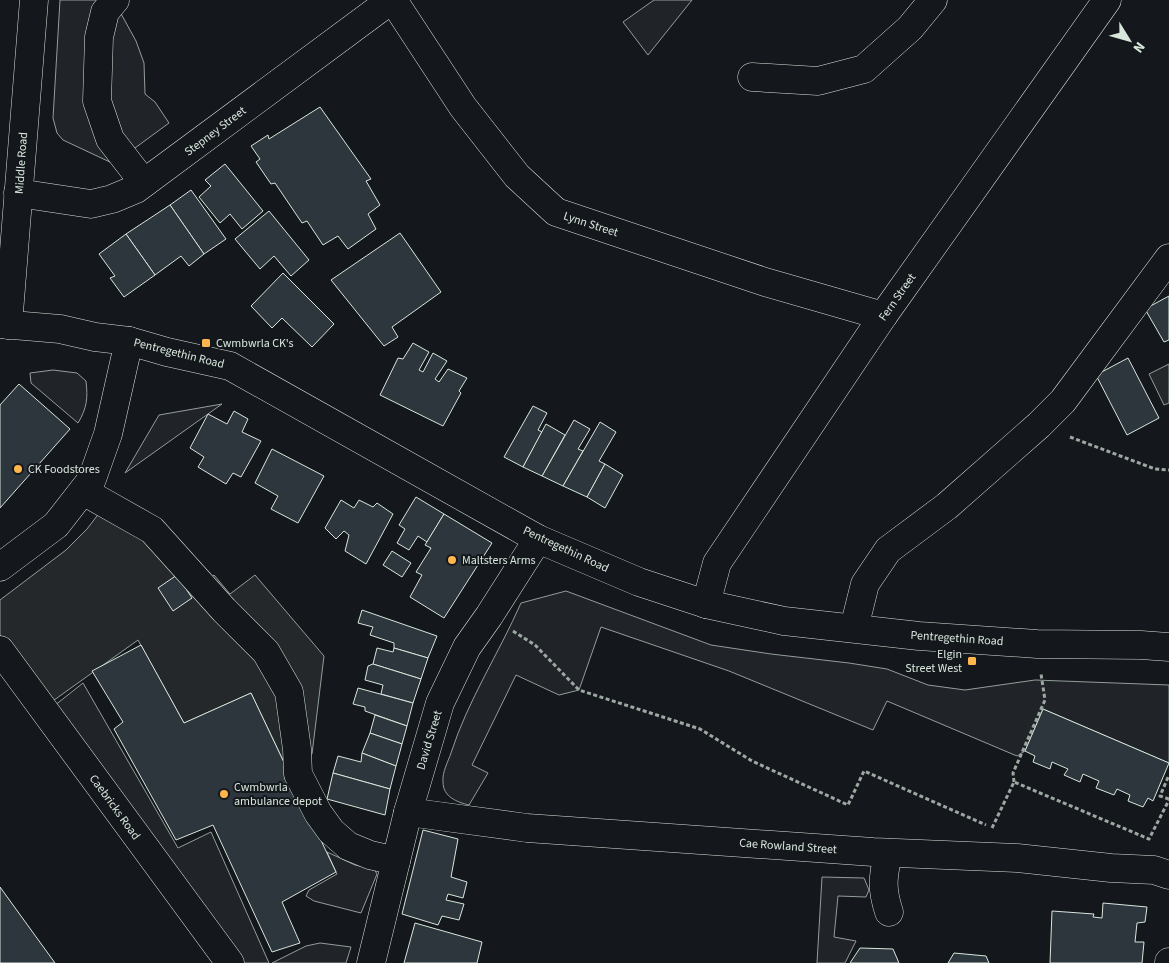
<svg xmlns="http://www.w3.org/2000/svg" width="1169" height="963" viewBox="0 0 1169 963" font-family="'Source Sans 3',sans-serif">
<rect width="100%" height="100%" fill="#14181c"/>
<g fill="#202428" stroke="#939e99">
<path d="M60,0h43l-16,109c4,21 13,37 25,54l-49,-23 -6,-7 -4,-15z"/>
<path d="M654,0h38l-44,55 -25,-33z"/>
<path d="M119,10l17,31 8,22 1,31 10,8 14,21 -34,25 -4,1 -4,-3 -22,-62 3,-45z"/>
<path d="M53,370l24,3 9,8c2,17 1,27 -8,42l-47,-40 -1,-10z"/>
<path d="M222,404l-97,69 34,-58z"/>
<path d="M566,591l145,54 60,9 78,9 38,6 41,16 37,5 70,-10 134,5v78l-126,-54 -18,42 -8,5 -130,-55 -14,29 -144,-59 -128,-44 -22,63 -20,5 -43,-20 -44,90 16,8 -19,32c-12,-3 -26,-8 -26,-23 -1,-10 5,-20 8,-29 17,-53 48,-100 70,-150z"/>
<path d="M83,683l95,165 33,-16 58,131h-28l-187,-257z"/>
<path d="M327,852l28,13 19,4 3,5 -16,39 -47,-12 -8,-5 3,-6 28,-16z"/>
<path d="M822,877l42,1 5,12 -3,7 -28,-1 -4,41 22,4 -11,22h-28z"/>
<path d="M320,943l31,4 -5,16h-74l34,-17z"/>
</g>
<g fill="#24282b" stroke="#939e99">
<path d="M1169,364v39l-5,2 -15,-31z"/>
<path d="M106,504l98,79 10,-8 16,19 25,-19 69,81 -12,98 -28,8 -33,-69 -67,30 -46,-83 -88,63 -50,-68v-35l66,-50 21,-21z"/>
</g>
<g fill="#2c363c" stroke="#d8e6dc">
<path d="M320,107l51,72 -5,2 14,24 -12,9 8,15 -28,20 -10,-13 -15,9 -16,-24 -5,2 -27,-40 -4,1 -15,-22 4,-3 -9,-13 17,-11 1,4z"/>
<path d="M225,164l38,47 -21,18 -12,-15 -10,9 -21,-26 12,-11 -6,-6z"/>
<path d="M191,190l35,49 -22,15 -34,-49z"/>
<path d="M170,205l34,49 -15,12 -8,-10 -26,19 -29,-41z"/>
<path d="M269,211l40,49 -18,16 -17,-20 -14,13 -25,-30z"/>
<path d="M400,233l41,59 -49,35 6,10 -14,9 -53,-66z"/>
<path d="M126,234l29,41 -31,22 -14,-19 5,-2 -16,-22z"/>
<path d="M283,273l51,51 -22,23 -30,-29 -10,10 -21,-22z"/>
<path d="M1169,296v44l-5,2 -19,-33z"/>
<path d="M413,343l16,9 -10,18 4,2 10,-19 14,8 -12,18 4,3 9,-13 19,9 -8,13 2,2 -18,33 -63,-31 18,-37 5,1z"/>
<path d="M1128,358l31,60 -32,17 -31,-60z"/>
<path d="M19,384l51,45 -70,79v-103z"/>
<path d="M533,406l14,7 -9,17 4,2 -19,35 -19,-10z"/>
<path d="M234,411l14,8 -6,13 19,9 -20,36 -8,-4 -7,11 -28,-17 6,-10 -14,-9 18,-34 19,10z"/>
<path d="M574,420l16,9 -12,20 5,2 -20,35 -21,-10z"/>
<path d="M600,422l16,10 -17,29 6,3 -18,33 -24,-11z"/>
<path d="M546,424l19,11 -23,41 -19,-9z"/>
<path d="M272,449l52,27 -26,47 -27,-14 7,-13 -23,-13z"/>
<path d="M605,464l18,11 -18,33 -18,-11z"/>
<path d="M416,497l28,17 -17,28 -9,-6 -9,14 -12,-7 8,-14 -6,-4z"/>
<path d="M341,500l13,8 5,-8 14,7 4,-4 16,11 -27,50 -21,-13 4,-16 -5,-4 -8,8 -11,-11z"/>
<path d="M444,514l48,29 -48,75 -34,-21 12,-22 -6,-3 15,-24 -6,-3z"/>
<path d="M392,551l19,12 -9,14 -19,-12z"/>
<path d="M177,575l15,23 -19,13 -15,-23z"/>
<path d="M362,610l75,26 -9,22 -34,-10v-5l-24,-8 3,-8 -15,-4z"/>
<path d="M141,645l43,78 67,-30 85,179 -54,30 18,41 -28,9 -59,-127 -37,15 -62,-111 9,-7 -31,-51z"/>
<path d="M377,648l16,4 1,-4 34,10 -7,21 -48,-15z"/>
<path d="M373,664l48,15 -8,24 -32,-9 2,-9 -18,-5 3,-14z"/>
<path d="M358,688l55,15 -6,23 -42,-15v-4l-12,-3z"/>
<path d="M1043,709l126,54 -16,38 -5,-3 -5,9 -15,-6 2,-6 -13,-6 -3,6 -18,-7 3,-7 -16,-7 -3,8 -16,-7 4,-6 -16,-7 -2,7 -17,-7 2,-6 -10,-5z"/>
<path d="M375,715l32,11 -5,18 -32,-11z"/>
<path d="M370,733l32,11 -6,22 -34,-13z"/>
<path d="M362,753l34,13 -6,23 -57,-16 5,-17 23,6z"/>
<path d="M333,773l57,16 -5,26 -58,-16z"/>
<path d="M423,830l35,9 -7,38 16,5 -4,16 -15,-4 -2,6 18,4 -5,16 -17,-4 -4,9 -36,-11z"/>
<path d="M0,887l55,76h-55z"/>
<path d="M1103,903l44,4 -2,15 -8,1 -2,19h9l-2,21h-92l2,-52 42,3 -1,3 9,1z"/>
<path d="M415,923l67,19 -5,21h-73z"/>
<path d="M860,948l33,1 6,14h-49z"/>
<path d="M954,953l32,3 3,7h-41z"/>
</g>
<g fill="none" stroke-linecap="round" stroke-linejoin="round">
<defs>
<g id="minor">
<path d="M115,0l-10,12 -6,25 -2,64 13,38 34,44"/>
<path d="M393,0l70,107 54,69 39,36 209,70 118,34"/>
<path d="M752,77l66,4 46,-12 46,-41 23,-28"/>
<path d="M18,193l73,11 21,-5 24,-10 255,-189"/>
<path d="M0,324l60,5 35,8 34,4 38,11 63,14 308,173 101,43 67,22 78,17 135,15 118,8 104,1 28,2"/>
<path d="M8,325l26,-325"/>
<path d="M83,491l69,39 72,80 42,42 23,40 8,57 1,25 20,39 13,18 17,15 22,9 26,6"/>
<path d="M0,567l56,-42 36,-46 16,-45 21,-93"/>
<path d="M706,604l11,-41 166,-247 224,-316"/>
<path d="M854,628l11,-44 23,-34 59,-44 92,-81 24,-24 106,-143"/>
<path d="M0,650l230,313"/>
<path d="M408,812l119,16 346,24 144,6 94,10 43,2 15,5"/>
<path d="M888,853c-5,24 -7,35 1,59"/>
<path d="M371,963l37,-151 32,-109 27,-56 22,-31 49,-77"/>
<path d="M1169,963v-1"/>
</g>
</defs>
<use href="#minor" stroke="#d8e6dc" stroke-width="29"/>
<g stroke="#9da8a2" stroke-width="3" stroke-dasharray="4 2.5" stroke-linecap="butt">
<path d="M1070,437l85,32 14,1"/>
<path d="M513,631l22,14 44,45 121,39 52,32 96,44 16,-34 122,54"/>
<path d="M1014,782l-1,-9 32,-73 -4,-26"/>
<path d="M1169,799l-9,-3 9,-21"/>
<path d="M992,828l22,-46 135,57 20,-39"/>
</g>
<use href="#minor" stroke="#14181c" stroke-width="28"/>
</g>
<g fill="#ffb74d" stroke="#14181c" stroke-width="2">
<rect x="201" y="338" width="10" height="10" rx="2.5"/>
<circle cx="18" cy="469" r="5"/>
<circle cx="452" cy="560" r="5"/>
<rect x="967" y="656" width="10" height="10" rx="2.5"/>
<circle cx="224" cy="794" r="5"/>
</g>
<g text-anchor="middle" stroke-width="4" stroke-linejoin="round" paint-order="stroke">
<g font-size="12" fill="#d8e6dc" stroke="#14181c">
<text transform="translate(215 131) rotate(-37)" y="4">Stepney Street</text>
<text transform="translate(21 163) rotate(-86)" y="4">Middle Road</text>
<text transform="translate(591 224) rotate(18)" y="4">Lynn Street</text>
<text transform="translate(897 297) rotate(-55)" y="4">Fern Street</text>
<text transform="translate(179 353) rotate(14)" y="4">Pentregethin Road</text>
<text transform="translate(566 549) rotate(25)" y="4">Pentregethin Road</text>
<text transform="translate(957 638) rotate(4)" y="4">Pentregethin Road</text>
<text transform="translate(429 740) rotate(-73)" y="4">David Street</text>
<text transform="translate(115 807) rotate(54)" y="4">Caebricks Road</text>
<text transform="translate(788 846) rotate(4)" y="4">Cae Rowland Street</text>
</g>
<g font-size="12" fill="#d8e6dc" stroke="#14181c" text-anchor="start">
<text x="216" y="347">Cwmbwrla CK's</text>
<text x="28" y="473">CK Foodstores</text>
<text x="462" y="564">Maltsters Arms</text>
<text x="962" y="658" text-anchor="end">Elgin<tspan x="962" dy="14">Street West</tspan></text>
<text x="234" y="791">Cwmbwrla<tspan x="234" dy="14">ambulance depot</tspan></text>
</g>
</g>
<g transform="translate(1129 40) rotate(127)" stroke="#14181c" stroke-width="4" paint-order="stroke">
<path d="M0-4L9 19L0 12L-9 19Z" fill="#d8e6dc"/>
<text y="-8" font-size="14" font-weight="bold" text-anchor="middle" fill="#d8e6dc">N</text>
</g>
</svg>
